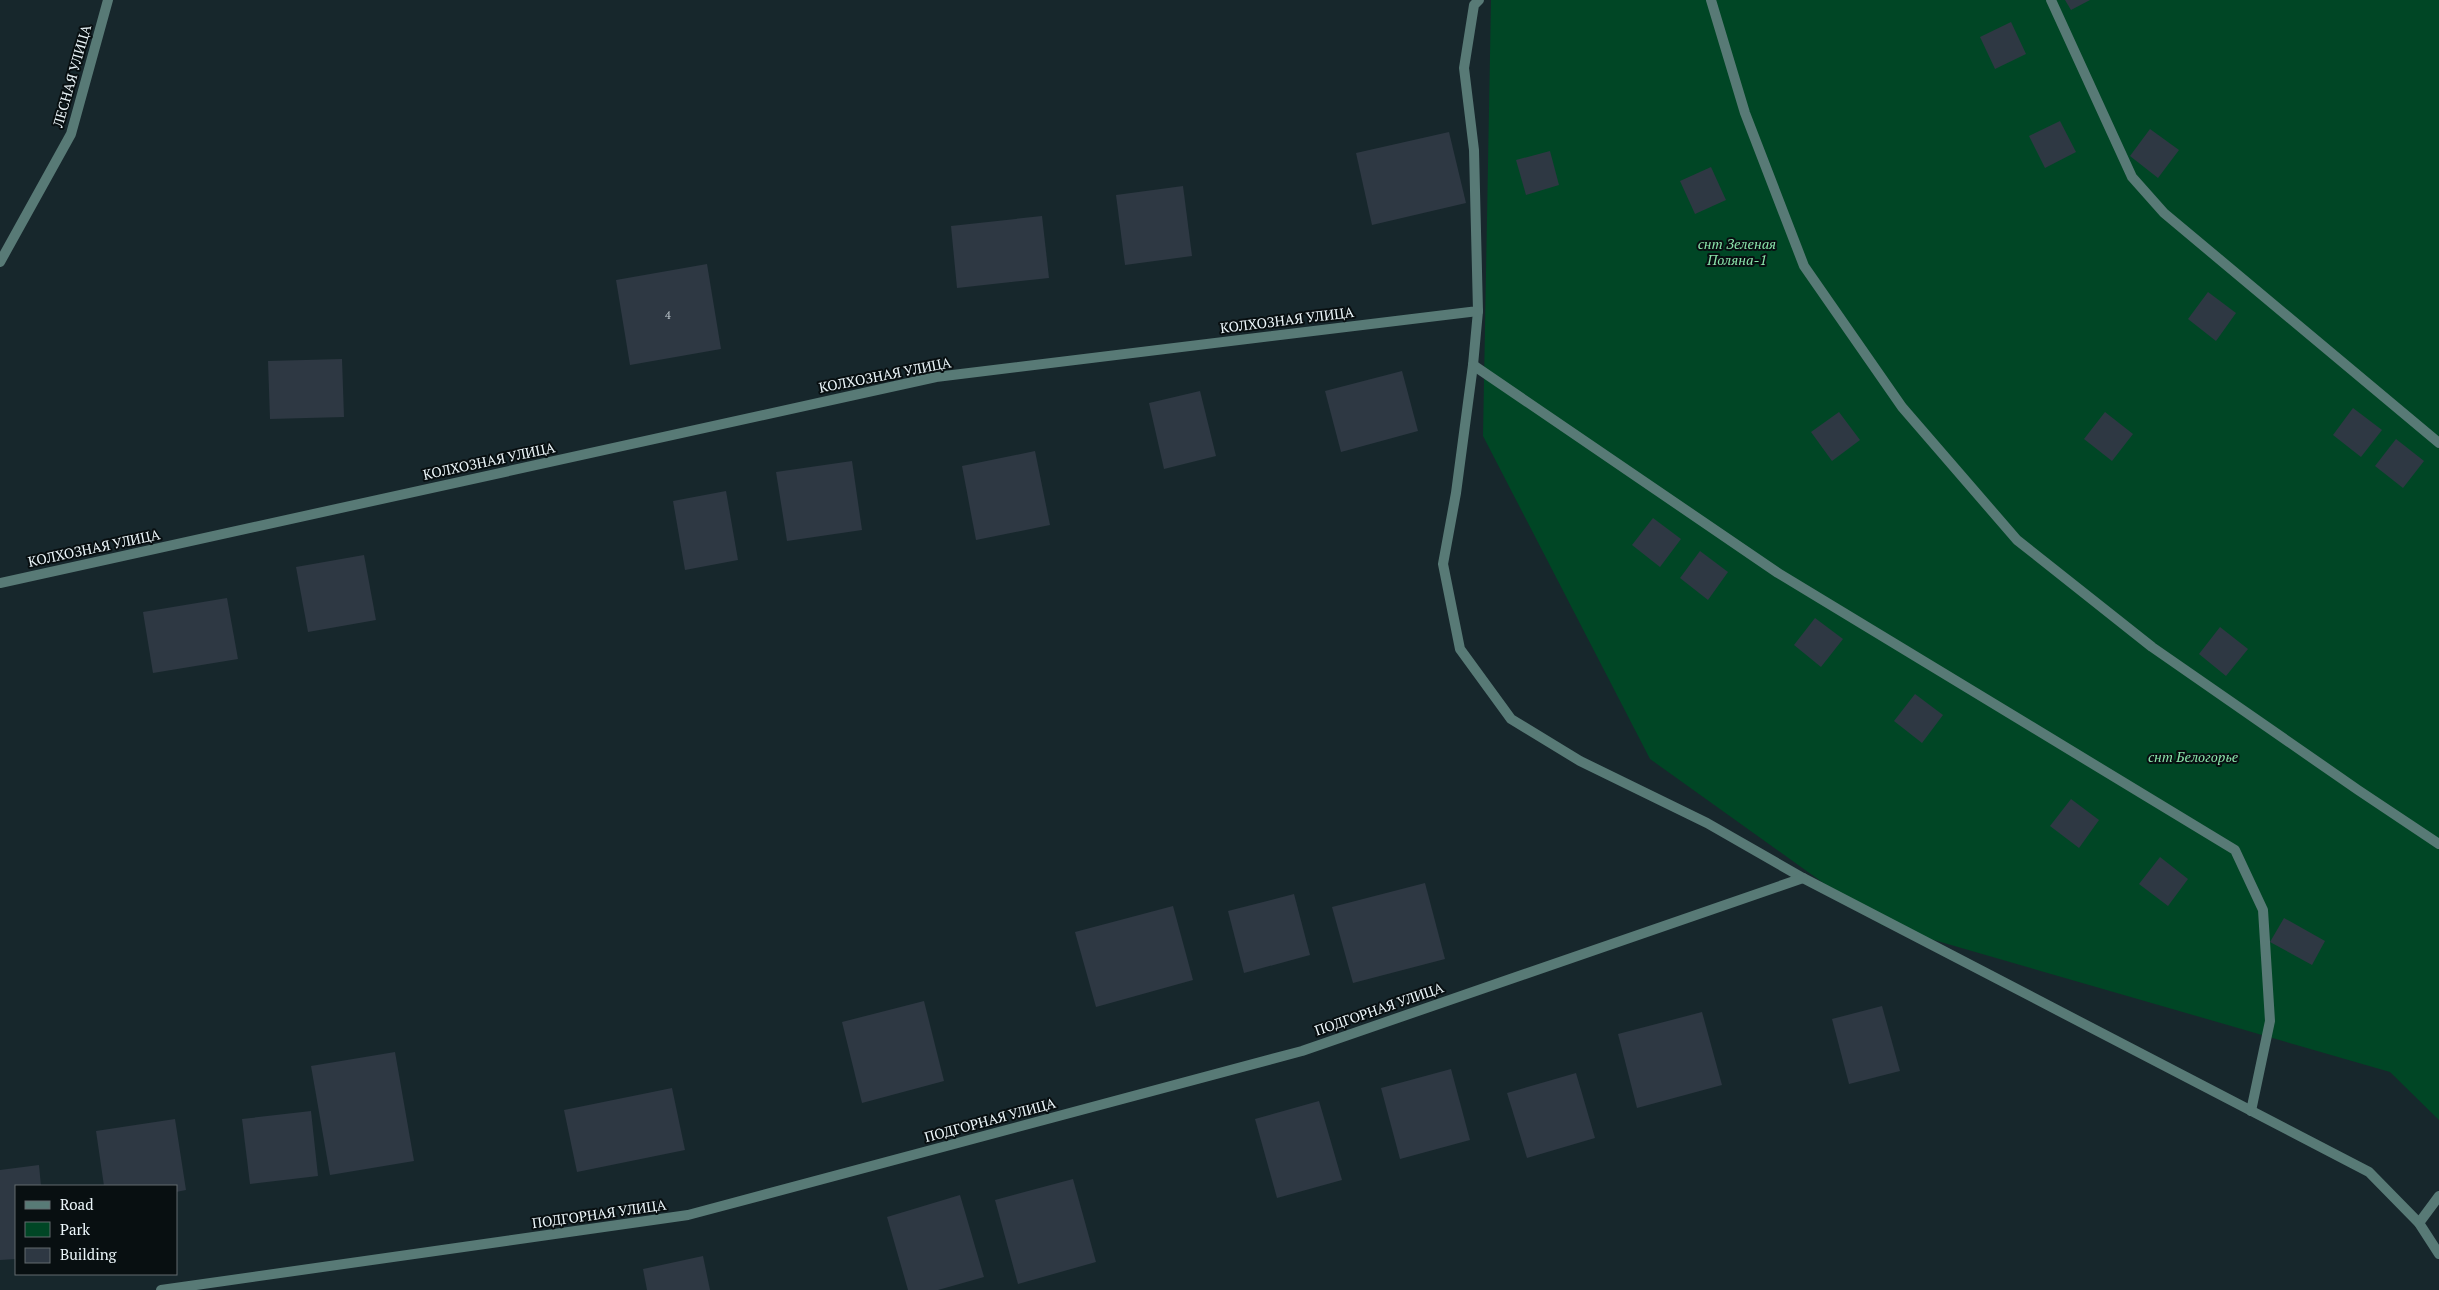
<svg xmlns="http://www.w3.org/2000/svg" width="2439" height="1290" viewBox="0 0 2439 1290" font-family="'PT Serif',serif">
<rect width="100%" height="100%" fill="#17272c"/>
<path fill="#004625" d="M1491,0h948v1120l-49,-48 -508,-147 -232,-166 -167,-323z"/>
<g fill="#2e3843">
<path d="M2065,0h25l-19,10z"/>
<path d="M2011,22l15,32 -31,15 -15,-32z"/>
<path d="M2060,121l16,31 -31,16 -16,-32z"/>
<path d="M2150,129l29,21 -21,28 -28,-22z"/>
<path d="M1449,132l17,71 -94,22 -16,-72z"/>
<path d="M1550,151l9,34 -33,10 -10,-35z"/>
<path d="M1711,167l15,33 -31,14 -15,-33z"/>
<path d="M1183,186l9,70 -67,9 -9,-70z"/>
<path d="M1042,216l7,62 -92,10 -6,-62z"/>
<path d="M707,264l14,85 -91,16 -14,-85z"/>
<path d="M2208,292l28,21 -20,28 -28,-22z"/>
<path d="M342,359l2,58 -74,2 -2,-58z"/>
<path d="M1402,371l16,60 -77,21 -16,-61z"/>
<path d="M1200,391l16,65 -52,13 -15,-66z"/>
<path d="M2353,408l29,22 -21,27 -28,-22z"/>
<path d="M1839,412l21,28 -28,21 -21,-29z"/>
<path d="M2105,412l28,22 -21,27 -28,-22z"/>
<path d="M2396,439l28,22 -21,27 -28,-22z"/>
<path d="M1035,451l15,74 -74,15 -14,-74z"/>
<path d="M852,461l10,69 -75,11 -11,-69z"/>
<path d="M726,491l12,69 -53,10 -12,-69z"/>
<path d="M1653,518l28,21 -21,28 -28,-22z"/>
<path d="M1700,551l28,21 -20,28 -28,-22z"/>
<path d="M364,555l12,65 -68,12 -12,-65z"/>
<path d="M227,598l11,61 -85,14 -10,-61z"/>
<path d="M1815,618l28,21 -22,28 -27,-22z"/>
<path d="M2220,627l28,22 -22,27 -27,-22z"/>
<path d="M1915,694l28,21 -21,28 -28,-22z"/>
<path d="M2071,799l28,21 -20,28 -29,-22z"/>
<path d="M2160,857l28,22 -20,27 -29,-22z"/>
<path d="M1425,883l20,76 -92,24 -21,-76z"/>
<path d="M1294,894l16,61 -66,18 -16,-62z"/>
<path d="M1173,906l20,74 -97,27 -21,-75z"/>
<path d="M2284,918l41,23 -13,24 -42,-23z"/>
<path d="M924,1001l20,80 -82,22 -20,-81z"/>
<path d="M1882,1006l18,65 -51,13 -17,-65z"/>
<path d="M1702,1012l20,73 -85,23 -19,-74z"/>
<path d="M395,1052l19,109 -84,14 -19,-109z"/>
<path d="M1451,1069l19,71 -70,19 -19,-71z"/>
<path d="M1576,1073l19,65 -68,20 -20,-65z"/>
<path d="M672,1088l13,62 -108,22 -13,-62z"/>
<path d="M1319,1101l23,79 -65,18 -22,-79z"/>
<path d="M311,1111l7,65 -68,8 -8,-65z"/>
<path d="M175,1119l11,71 -10,2v-6h-72l-8,-55z"/>
<path d="M39,1165l2,21h-25v73l-16,1v-90z"/>
<path d="M1073,1179l23,83 -78,22 -23,-84z"/>
<path d="M960,1195l24,82 -46,13h-30l-21,-73z"/>
<path d="M703,1256l7,34h-63l-4,-21z"/>
</g>
<g fill="none" stroke-linecap="round" stroke-linejoin="round">
<g stroke="#587a76" stroke-width="10">
<path d="M1711,0l34,113 59,153 98,141 115,133 135,107 206,143 81,54"/>
<path d="M2051,0l81,177 32,36 275,230"/>
<path d="M0,262l71,-128 37,-134"/>
<path d="M1478,311l-5,54 -17,128 -13,71 17,85 51,70 69,42 127,62 96,55 566,294 50,51 20,31"/>
<path d="M1473,365l305,208 457,277 28,60 7,111 -19,90"/>
<path d="M0,583l936,-206 542,-66 -4,-161 -10,-82 10,-63 5,-5"/>
<path d="M2419,1223l20,-27"/>
<path d="M161,1290l527,-75 614,-164 501,-173"/>
</g>
</g>
<g text-anchor="middle" stroke-width="4" stroke-linejoin="round" paint-order="stroke">
<g font-size="11" fill="#bcc6cc">
<text x="668" y="319">4</text>
</g>
<g font-size="14" fill="#ecf6fa" stroke="#080f11">
<text transform="translate(72 76) rotate(-74)" y="5">ЛЕСНАЯ УЛИЦА</text>
<text transform="translate(1287 320) rotate(-7)" y="5">КОЛХОЗНАЯ УЛИЦА</text>
<text transform="translate(885 375) rotate(-11)" y="5">КОЛХОЗНАЯ УЛИЦА</text>
<text transform="translate(489 461) rotate(-12)" y="5">КОЛХОЗНАЯ УЛИЦА</text>
<text transform="translate(94 548) rotate(-12)" y="5">КОЛХОЗНАЯ УЛИЦА</text>
<text transform="translate(1379 1009) rotate(-19)" y="5">ПОДГОРНАЯ УЛИЦА</text>
<text transform="translate(990 1120) rotate(-15)" y="5">ПОДГОРНАЯ УЛИЦА</text>
<text transform="translate(599 1214) rotate(-8)" y="5">ПОДГОРНАЯ УЛИЦА</text>
</g>
<g font-size="14" font-style="italic" fill="#8be4ab" stroke="#080f11">
<text x="1737" y="249">снт Зеленая<tspan x="1737" dy="16">Поляна-1</tspan></text>
<text x="2193" y="762">снт Белогорье</text>
</g>
</g>
<rect x="15" y="1185" width="162" height="90" fill="#080f11" stroke="#636b6e"/>
<rect x="25" y="1201" width="25" height="8" fill="#587a76" stroke="#636b6e"/>
<text x="60" y="1210" font-size="15" fill="#ecf6fa">Road</text>
<rect x="25" y="1222" width="25" height="15" fill="#004625" stroke="#636b6e"/>
<text x="60" y="1235" font-size="15" fill="#ecf6fa">Park</text>
<rect x="25" y="1248" width="25" height="15" fill="#2e3843" stroke="#636b6e"/>
<text x="60" y="1260" font-size="15" fill="#ecf6fa">Building</text>
</svg>
